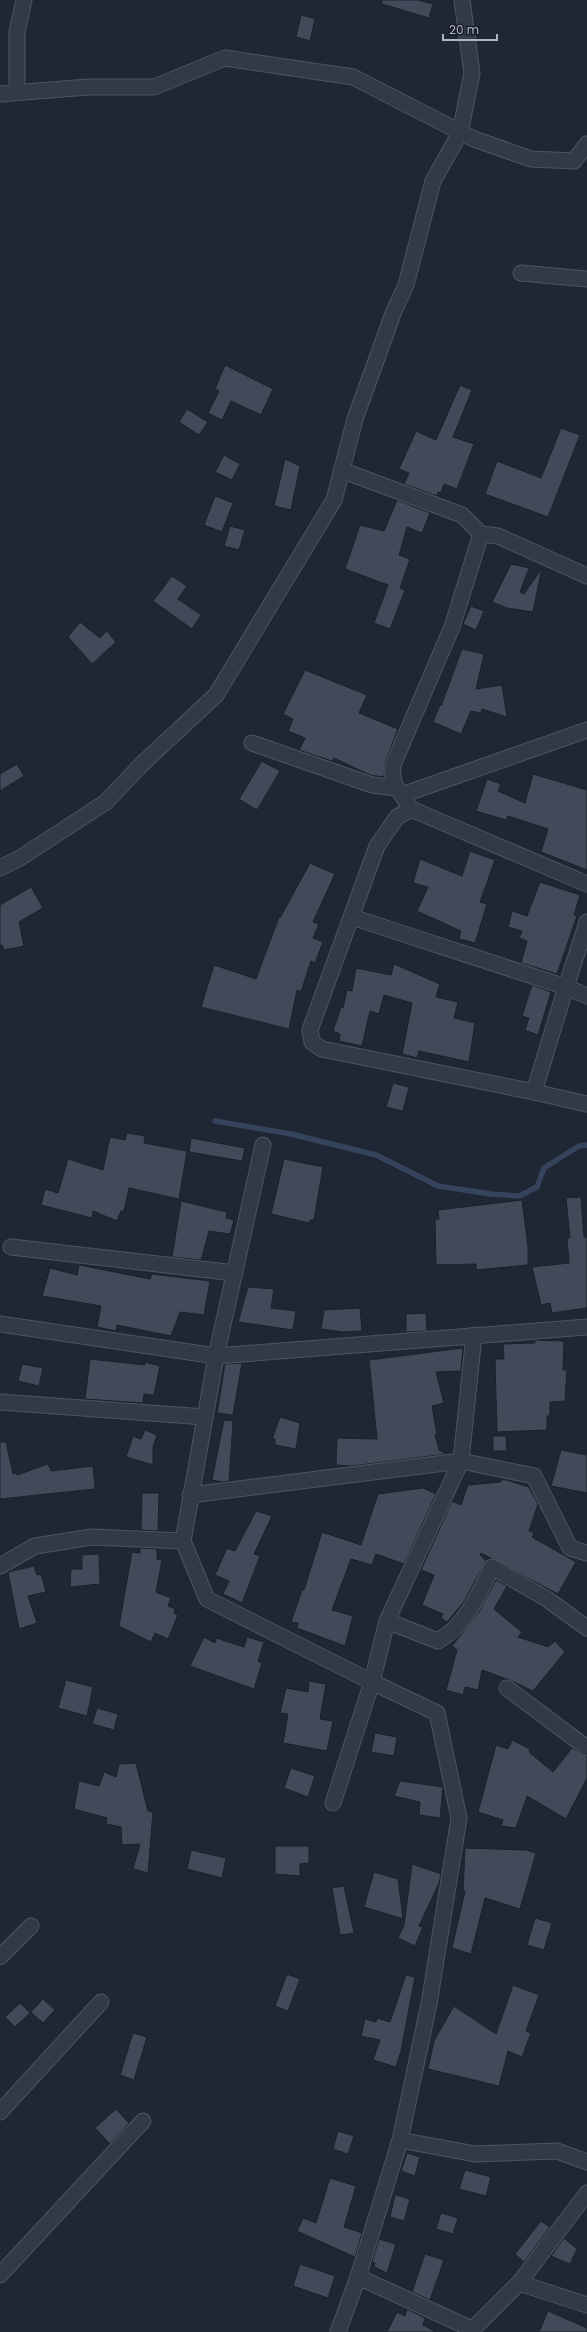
<svg xmlns="http://www.w3.org/2000/svg" width="587" height="2332" viewBox="0 0 587 2332" font-family="Poppins,sans-serif">
<rect width="100%" height="100%" fill="#202734"/>
<g fill="none" stroke-linecap="round" stroke-linejoin="round">
<path stroke="#36435c" stroke-width="5.5" d="M215,1121l76,13 85,21 62,31 53,8 28,2 18,-9 7,-19 35,-22 8,-1"/>
</g>
<g fill="#414a59" stroke="#1b202b">
<path d="M382,0h36l15,4 -4,14 -47,-14z"/>
<path d="M301,15l14,4 -5,22 -14,-4z"/>
<path d="M225,365l48,24 -12,26 -30,-14 -9,19 -14,-7 11,-22 -4,-2z"/>
<path d="M460,385l12,5 -19,47 21,7 -17,45 -13,-5 -3,9 -3,-1 -1,4 -33,-12 5,-11 -10,-4 17,-38 20,9z"/>
<path d="M187,409l21,13 -9,13 -20,-13z"/>
<path d="M561,428l19,7 -32,82 -63,-23 12,-33 44,17z"/>
<path d="M224,455l16,9 -8,16 -17,-8z"/>
<path d="M285,459l15,7 -9,44 -17,-4z"/>
<path d="M215,496l18,7 -11,29 -18,-7z"/>
<path d="M397,500l33,13 -8,20 -15,-6 -8,28 11,4 -10,29 5,2 -15,39 -16,-6 14,-38 -43,-16 15,-44 24,6z"/>
<path d="M230,526l15,4 -6,20 -15,-4z"/>
<path d="M511,564l18,4 -9,24 4,2 18,-26 -9,44 -26,-4 -15,-6z"/>
<path d="M172,576l15,10 -9,13 23,16 -9,14 -39,-28z"/>
<path d="M471,606l13,5 -8,19 -13,-6z"/>
<path d="M80,622l20,16 7,-7 9,11 -24,22 -24,-27z"/>
<path d="M462,649l22,5 -8,35 26,-4 5,32 -25,-8 -1,4 -10,-2 -10,23 -28,-12 7,-17 1,1z"/>
<path d="M305,670l62,25 -8,18 39,16 -13,33 -1,15 -14,-2 -36,-17 -2,3 -33,-11 6,-12 -17,-7 5,-12 -10,-5z"/>
<path d="M262,761l18,10 -23,39 -18,-11z"/>
<path d="M17,764l7,12 -24,15v-17z"/>
<path d="M533,774l54,16v80l-46,-18 7,-23 -40,-13 -2,4 -30,-9 11,-32 14,5 -3,7 27,12z"/>
<path d="M470,851l25,9 -15,42 7,2 -12,39 -16,-4 2,-8 -44,-20 11,-24 -15,-4 7,-24 42,17z"/>
<path d="M310,863l25,11 -22,48 6,2 -6,14 10,4 -8,21 -4,-2 -10,31 -4,-2 -8,39 -88,-22 13,-42 42,14 23,-62 1,1z"/>
<path d="M540,882l40,13 -6,20 3,1 -20,58 -36,-11 6,-22 -8,-3 3,-7 -14,-4 4,-16 15,5z"/>
<path d="M31,887l12,21 -24,14 5,24 -20,4 -2,-5h-2v-40z"/>
<path d="M394,964l46,20 -4,13 22,5 -4,16 21,5 -6,39 -50,-11 -2,7 -15,-4 10,-51 -28,-8 -5,19 -9,-3 -8,35 -23,-5 1,-7 -7,-3 8,-24 2,1 4,-18 5,1 4,-23 35,7z"/>
<path d="M532,985l19,7 -13,43 -13,-5 4,-12 -7,-2z"/>
<path d="M393,1083l16,4 -6,24 -17,-4z"/>
<path d="M127,1133l18,3 -1,7 43,8 -8,48 -50,-11 -5,23h-3l-4,10 -24,-10 -1,7 -51,-13 4,-16 13,4 10,-34 35,11 7,-33 15,3z"/>
<path d="M191,1138l54,10 -3,13 -53,-9z"/>
<path d="M284,1159l39,8 -9,53h-4l-1,3 -38,-9z"/>
<path d="M581,1197l3,40h3v71l-35,5 -2,-10 -9,2 -9,-38 37,-4 -2,-25h3l-4,-40z"/>
<path d="M522,1200l6,46v19l-52,5v-6l-40,1 -1,-46h4l-1,-9z"/>
<path d="M181,1201l46,11 -1,6 8,2 -4,14 -21,-3 -8,29 -29,-3z"/>
<path d="M79,1265l71,14 2,-5 58,7 -6,34 -24,-3 -9,24 -54,-11 -1,6 -19,-4 4,-21 -59,-10 8,-28 27,7z"/>
<path d="M248,1287l26,2 -3,19 25,3 -3,19 -55,-8z"/>
<path d="M360,1308l2,23 -19,1 -22,-3 3,-19z"/>
<path d="M426,1313l1,18 -21,1v-18z"/>
<path d="M535,1340l29,1 -1,29h4l-2,31 -15,1v14h-3v14l-50,2 -2,-73h9l-1,-15 32,-1z"/>
<path d="M463,1348l-2,23 -25,1 8,31 -12,3 5,28 -2,1 4,15 8,4 -95,12 -16,-1 1,-27 40,1 -8,-79z"/>
<path d="M90,1359l55,6v-3l15,4 -6,29 -10,-1 -1,9 -58,-4z"/>
<path d="M242,1363l-9,52 -16,-2 8,-49z"/>
<path d="M22,1364l21,4 -4,18 -21,-5z"/>
<path d="M280,1417l20,6 -4,26 -21,-4v-6h-3z"/>
<path d="M224,1420l9,1 -4,60 -7,1 -10,-2z"/>
<path d="M145,1430l12,5 -4,12v18l-27,-8 7,-21 8,3z"/>
<path d="M493,1436h13l1,15h-14z"/>
<path d="M0,1442h6l7,32 4,-1v2l31,-11 3,7 42,-5 2,23 -95,10z"/>
<path d="M561,1450l26,5v38l-36,-7z"/>
<path d="M503,1479l26,8 9,17 -9,27 5,2 -2,4 44,25 -18,32 -77,-41 -1,2 6,6 -23,42 -16,19 -6,-4 2,-4 -21,-9 12,-30 -13,-5 31,-69 9,4 7,-20 33,-3z"/>
<path d="M423,1488l13,6 -32,70 -28,-10 -4,11 -21,-6 -19,51 21,6 -8,30 -48,-18 1,-5 -7,-1 11,-32h2l18,-58 39,13 17,-51z"/>
<path d="M142,1493h17l-1,38 -17,-1z"/>
<path d="M256,1511l16,5 -18,38 6,2 -18,47 -19,-9 6,-13 -14,-6 12,-27 8,3z"/>
<path d="M140,1548l17,1v10l5,1 -6,32 15,6 -3,8 7,3 -1,4 4,2 -10,24 -13,-6 -4,9 -32,-16 13,-74 8,1z"/>
<path d="M99,1554l1,30 -30,3 1,-18h11v-14z"/>
<path d="M34,1566l3,9 4,-1 5,18 -18,4 9,27 -18,6 -11,-57z"/>
<path d="M496,1580l11,6 -13,23 28,23 -4,5 30,10 7,-6 10,11 -32,39 -21,-10 -30,-11 -4,20 -13,-3 -2,8 -17,-5 11,-40 -5,-4 26,-33z"/>
<path d="M204,1637l11,6 1,-5 28,9 3,-10 17,5 -6,19 4,2 -8,26 -64,-23z"/>
<path d="M66,1680l27,7 -6,29 -29,-8z"/>
<path d="M309,1681l17,3 -6,35 13,2 -6,30 -44,-8 5,-29 -8,-1 6,-25 22,4z"/>
<path d="M97,1708l21,6 -4,16 -22,-6z"/>
<path d="M375,1733l22,4 -3,19 -23,-4z"/>
<path d="M512,1740l18,9 -1,3 24,20 19,-24 15,9v21l-21,41 -39,-23 -11,32 -15,-2 2,-6 -25,-8 18,-67 12,4z"/>
<path d="M136,1763l12,48 5,1 -5,61 -15,-4 7,-25 -18,1 -1,-18 -15,-3 1,-6 -33,-9 5,-28 20,5 5,-14 12,5 3,-13z"/>
<path d="M291,1768l24,8 -7,21 -24,-9z"/>
<path d="M400,1781l43,6 -3,31 -21,-3 1,-13 -26,-6z"/>
<path d="M275,1846h34v17l-9,1v12l-25,-2z"/>
<path d="M465,1848l61,2 10,3 -16,56 -35,-11 -14,56 -19,-6 13,-57h-2z"/>
<path d="M191,1850l35,8 -4,20 -35,-9z"/>
<path d="M412,1864l29,10 -2,9 -20,43 4,1 -8,19 -17,-8 6,-13z"/>
<path d="M374,1872l24,7 5,40 -39,-12z"/>
<path d="M344,1886l10,47 -14,2 -8,-47z"/>
<path d="M535,1918l17,5 -8,27 -17,-5z"/>
<path d="M287,1974l13,5 -12,32 -13,-5z"/>
<path d="M406,1975l9,2 -14,74 -5,16 -23,-7 7,-20 -19,-4 4,-17 11,3 1,-4 13,4z"/>
<path d="M513,1985l26,10 -13,36 5,2 -9,24 -14,-6 -9,35 -71,-17 6,-28 20,-35 42,28z"/>
<path d="M43,1999l12,11 -12,13 -12,-11z"/>
<path d="M20,2003l10,10 -15,14 -10,-10z"/>
<path d="M133,2033l14,4 -13,43 -14,-5z"/>
<path d="M116,2109l13,14 -19,21 -15,-16z"/>
<path d="M338,2131l16,5 -6,18 -15,-5z"/>
<path d="M407,2153l13,4 -5,19 -14,-5z"/>
<path d="M465,2170l26,7 -5,19 -27,-7z"/>
<path d="M330,2178l26,8 -12,41 18,6 -7,24 -58,-26 6,-13 13,5z"/>
<path d="M395,2195l15,4 -6,22 -14,-4z"/>
<path d="M441,2213l17,5 -5,16 -17,-5z"/>
<path d="M541,2221l9,6 -26,35 -9,-8z"/>
<path d="M564,2238l13,11 -7,15 -19,-8z"/>
<path d="M379,2239l17,5 -9,29 -13,-6 1,-4 -3,-1z"/>
<path d="M425,2254l19,6 -14,40 -18,-8z"/>
<path d="M300,2264l35,12 -7,22 -35,-12z"/>
<path d="M407,2309l18,9 -2,7 13,7h-49l10,-20 8,4z"/>
<path d="M548,2311l39,17v4h-48z"/>
</g>
<g fill="none" stroke-linecap="round" stroke-linejoin="round">
<defs>
<g id="minor">
<path d="M17,92v-60l7,-32"/>
<path d="M0,94l88,-7h66l71,-29 128,19 121,62 57,20 43,2 13,-17"/>
<path d="M521,273l66,6"/>
<path d="M341,470l121,45 19,19 17,2 89,40"/>
<path d="M481,534l-29,93 -59,138c-1,13 0,20 9,30l185,-65"/>
<path d="M252,743l120,42 24,3"/>
<path d="M402,795l9,14 -14,8 -20,29 -67,184 2,12 10,7 212,43"/>
<path d="M411,809l176,75"/>
<path d="M0,868l20,-10 86,-56 36,-38 74,-69 118,-195 21,-81 39,-108 12,-26 27,-104 27,-48 12,-60 -10,-73"/>
<path d="M352,917l214,70 -32,105 53,12"/>
<path d="M587,922l-21,65 21,9"/>
<path d="M263,1145l-47,211 -33,185 24,58 165,83 -39,121"/>
<path d="M11,1247l224,26"/>
<path d="M0,1324l216,32 371,-29"/>
<path d="M0,1402l205,15"/>
<path d="M190,1495l271,-34 73,15 36,72 17,5"/>
<path d="M0,1566l35,-20 57,-9 91,4"/>
<path d="M387,1621l51,20c29,-17 40,-46 54,-74l55,32 40,29"/>
<path d="M507,1688l80,60"/>
<path d="M0,1957l31,-31"/>
<path d="M0,2112l101,-110"/>
<path d="M400,2140l75,14 82,-3 30,11"/>
<path d="M0,2275l143,-154"/>
<path d="M358,2277l114,52"/>
<path d="M519,2283l68,22"/>
<path d="M338,2332l20,-55 42,-137 29,-136 30,-186 -22,-105 -65,-31 15,-61 74,-160 13,-126"/>
<path d="M470,2332l49,-49 68,-90"/>
</g>
</defs>
<use href="#minor" stroke="#4e5460" stroke-width="17"/>
<use href="#minor" stroke="#333945" stroke-width="15"/>
</g>
<path d="M443 34v6h54v-6" fill="none" stroke="#adb4c2" stroke-width="2"/>
<text x="449" y="34" font-size="12" fill="#adb4c2" stroke="#191e29" stroke-width="3" paint-order="stroke">20 m</text>
</svg>
